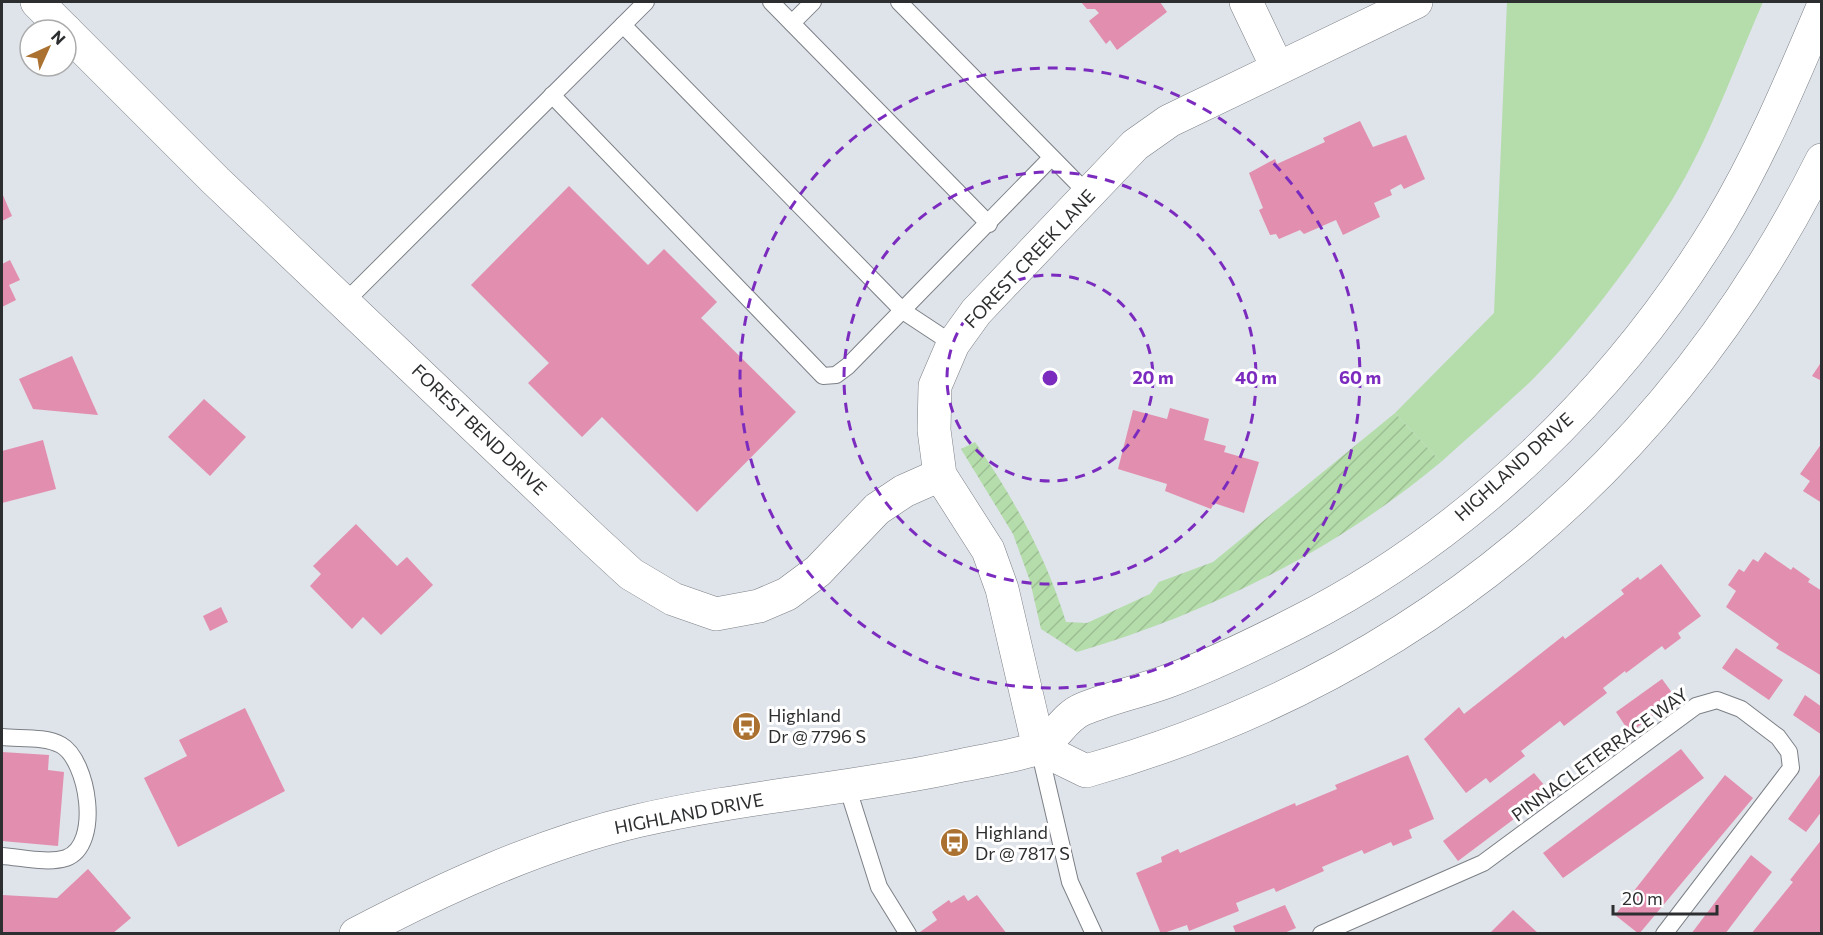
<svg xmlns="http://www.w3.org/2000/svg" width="1823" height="935" viewBox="0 0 1823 935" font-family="Commissioner,sans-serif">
<defs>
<pattern id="garden-furrows" width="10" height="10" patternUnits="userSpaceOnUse" patternTransform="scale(1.5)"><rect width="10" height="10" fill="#b5ddab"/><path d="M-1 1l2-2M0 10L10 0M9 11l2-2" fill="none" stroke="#9cbe93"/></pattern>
</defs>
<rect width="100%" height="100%" fill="#dfe3ea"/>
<path fill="#b5ddab" d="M1507,2h256c-29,66 -53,136 -91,198 -38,61 -92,133 -143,183 -29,27 -59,53 -88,79l-46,-49 99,-100z"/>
<path fill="url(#garden-furrows)" d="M1395,413l46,49c-107,89 -231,151 -364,190l-36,-23 -11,-48 -17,-47 -52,-85 14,-7c39,57 71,114 91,180l21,1 63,-29 9,-12 54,-20z"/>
<g fill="#e28eaf">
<path d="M1081,2h79l7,10 -50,38 -7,-10 -4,4 -17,-23 10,-8 -4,-4h-8z"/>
<path d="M1360,121l13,26 33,-12 19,44 -21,10 -3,-5 -11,6 2,5 -18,8 6,14 -37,18 -7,-15 -32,14 -4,-4 -21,9 -3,-5 -6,1 -11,-25 4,-2 -14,-35 26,-14 2,5 48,-22 -2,-4z"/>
<path d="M569,186l79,79 16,-16 53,53 -16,16 95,94 -99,100 -95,-95 -20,20 -54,-54 21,-20 -78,-78z"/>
<path d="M2,193l10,23 -10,5z"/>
<path d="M10,260l10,20 -11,5 7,15 -14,7v-43z"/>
<path d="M72,356l26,59 -65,-6 -14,-30z"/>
<path d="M1822,361v20l-10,-5z"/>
<path d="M204,399l42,38 -36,39 -42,-39z"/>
<path d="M1170,408l39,11 -5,21 22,6 -2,6 35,10 -15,51 -30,-10 -3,6 -46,-18 2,-7 -49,-15 15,-59 34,9z"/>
<path d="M43,440l13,49 -54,14v-52z"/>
<path d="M1822,443v60l-19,-12 7,-10 -10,-7z"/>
<path d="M356,524l41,42 10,-9 26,28 -52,50 -18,-18 -11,12 -42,-43 11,-12 -8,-8z"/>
<path d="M1765,552l26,18 2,-3 17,12 -2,3 14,9v85l-46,-28 3,-4 -53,-37 10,-16 -8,-6 11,-16 5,3 9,-13 5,3z"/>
<path d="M1661,564l40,52 -23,17 3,5 -16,12 -3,-4 -36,27 -1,-2 -22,17 4,5 -43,33 -4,-5 -39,30 4,5 -35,27 -4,-5 -20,15 -42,-54 35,-32 5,7 99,-78 2,3 59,-45 -3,-4 17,-13 2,3z"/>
<path d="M221,607l7,15 -18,9 -7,-15z"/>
<path d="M1736,648l47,32 -14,20 -47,-32z"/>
<path d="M1662,679l14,19 -46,35 -14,-21z"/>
<path d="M1805,695l17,12v28l-29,-20z"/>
<path d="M245,708l40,83 -107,56 -34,-69 43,-22 -8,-16z"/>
<path d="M1681,749l23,29 -141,100 -20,-25z"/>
<path d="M2,752l47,3 -1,15 16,2 -6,74 -56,-5z"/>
<path d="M1408,755l26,64 -25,11 3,8 -19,8 -2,-4 -27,12 -2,-4 -40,17 2,4 -48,21 -2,-4 -38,15 3,8 -50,20 -2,-6 -26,9 -25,-61 26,-11 -1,-5 17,-8 2,4 115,-50 1,3 41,-17 -2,-4z"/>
<path d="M1822,772v39l-16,21 -18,-13z"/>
<path d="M1534,773l16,19 -92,69 -15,-20z"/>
<path d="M1725,775l28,23 -114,136 -24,-19z"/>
<path d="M1822,839v95h-71l42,-52 -3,-2z"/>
<path d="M1751,855l21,17 -47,62h-34z"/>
<path d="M88,869l43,49 -19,16h-110v-39l55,3z"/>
<path d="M964,895l4,6 9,-6 30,39h-86l-1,-2 17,-12 -5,-8 17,-12 2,3z"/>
<path d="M1285,905l11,23 -14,6h-46l-3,-8z"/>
<path d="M1513,910l26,24h-50z"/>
</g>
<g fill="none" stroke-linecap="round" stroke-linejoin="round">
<defs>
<g id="lane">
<path d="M771,2l218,222"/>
<path d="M899,2l190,193"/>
<path d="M792,23l21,-21"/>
<path d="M623,25l280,286 50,33"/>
<path d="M552,95l271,281 13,-1 12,-9 203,-208"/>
<path d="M343,304l303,-302"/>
<path d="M2,737c17,2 43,-1 59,8 27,15 41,100 5,113 -18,6 -46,-1 -64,-2"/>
<path d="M1039,749l31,133 24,52"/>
<path d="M847,786l32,101 29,47"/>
<path d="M1321,934l162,-71 213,-157 21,-6 24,9 37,28 11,15 2,16 -127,166"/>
</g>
<g id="street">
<path d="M37,2l28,28"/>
<path d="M1246,2l31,65"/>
<path d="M66,31l150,150 378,359 37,34 42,25 43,15 43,-8 28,-12 31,-23 59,-62 27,-18 36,-16"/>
<path d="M1039,748l-37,-159 -14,-39 -48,-75 -6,-45 1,-44 18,-42 23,-32 159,-167 34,-24 247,-119"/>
</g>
<g id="primary">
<path d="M1039,748l47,23c329,-93 583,-305 736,-611"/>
<path d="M356,934c88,-46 184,-90 281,-113 107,-25 218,-32 326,-56 23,-5 49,-8 72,-16 19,-7 28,-32 48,-40 29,-12 59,-18 88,-29 43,-16 84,-36 125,-57 173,-87 323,-234 423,-399 41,-68 72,-142 103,-215"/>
</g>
</defs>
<use href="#lane" stroke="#7c8086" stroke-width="18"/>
<use href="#street" stroke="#7c8086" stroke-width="34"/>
<use href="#primary" stroke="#7c8086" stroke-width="34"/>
<use href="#lane" stroke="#fff" stroke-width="16"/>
<use href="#street" stroke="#fff" stroke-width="33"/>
<use href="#primary" stroke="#fff" stroke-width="33"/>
</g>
<g fill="none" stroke="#7b2cbf" stroke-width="3" stroke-dasharray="10 8">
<circle cx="1050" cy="378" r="103"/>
<circle cx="1050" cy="378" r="206"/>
<circle cx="1050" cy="378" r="310"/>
</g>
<defs>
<symbol id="bus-disc" viewBox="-11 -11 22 22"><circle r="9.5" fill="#ab7131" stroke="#fff"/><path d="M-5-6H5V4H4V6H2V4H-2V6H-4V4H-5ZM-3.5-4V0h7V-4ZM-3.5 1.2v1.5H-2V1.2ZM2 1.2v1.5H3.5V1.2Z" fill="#fff"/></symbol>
</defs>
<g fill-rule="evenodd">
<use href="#bus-disc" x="730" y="710" width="33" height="33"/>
<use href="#bus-disc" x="938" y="826" width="33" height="33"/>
</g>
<g text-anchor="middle" stroke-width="6" stroke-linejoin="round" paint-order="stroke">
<g font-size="18" fill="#2c2e30" stroke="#fff">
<text transform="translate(1030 259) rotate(-47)" y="6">FOREST CREEK LANE</text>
<text transform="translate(479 430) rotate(44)" y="6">FOREST BEND DRIVE</text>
<text transform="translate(1514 467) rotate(-42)" y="6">HIGHLAND DRIVE</text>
<text transform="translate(1600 755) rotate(-36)" y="6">PINNACLETERRACE WAY</text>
<text transform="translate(689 814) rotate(-11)" y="6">HIGHLAND DRIVE</text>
</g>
<g font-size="18" fill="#2c2e30" stroke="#fff" text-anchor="start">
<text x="768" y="722">Highland<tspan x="768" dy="21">Dr @ 7796 S</tspan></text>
<text x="975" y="839">Highland<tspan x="975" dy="21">Dr @ 7817 S</tspan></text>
</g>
</g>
<circle cx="1050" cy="378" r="9" fill="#7b2cbf" stroke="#fff" stroke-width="3"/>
<g font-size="18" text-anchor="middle" font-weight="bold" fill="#7b2cbf" stroke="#fff" stroke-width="6" stroke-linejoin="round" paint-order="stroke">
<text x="1153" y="384">20 m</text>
<text x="1256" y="384">40 m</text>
<text x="1360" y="384">60 m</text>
</g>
<rect width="1823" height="935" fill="none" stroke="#2c2e30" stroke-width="6"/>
<g transform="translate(48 48) rotate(45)"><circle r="28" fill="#ffffff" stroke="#ababac" stroke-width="1.5"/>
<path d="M0-4.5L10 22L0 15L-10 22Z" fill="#ab7131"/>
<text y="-9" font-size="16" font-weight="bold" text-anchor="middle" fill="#2c2e30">N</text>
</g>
<path d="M1613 905v9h104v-9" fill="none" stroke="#2c2e30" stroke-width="3"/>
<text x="1622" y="905" font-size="18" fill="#2c2e30" stroke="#ffffff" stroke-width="4.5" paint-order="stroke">20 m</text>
</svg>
